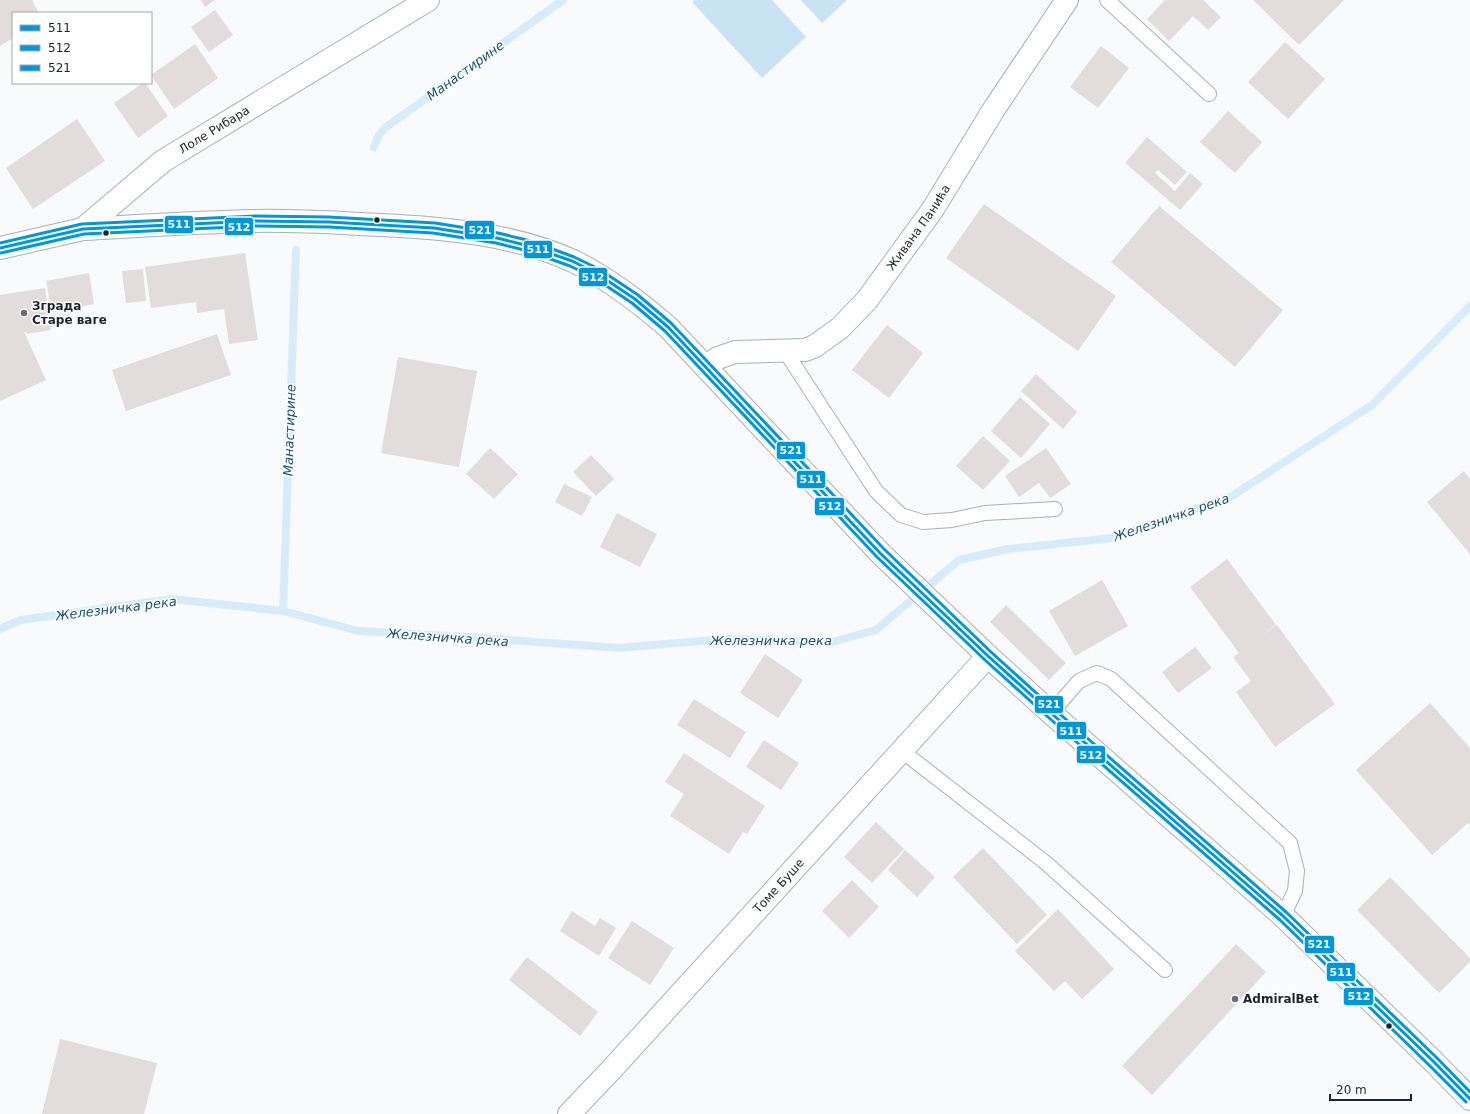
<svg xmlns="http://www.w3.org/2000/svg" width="1470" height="1114" viewBox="0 0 1470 1114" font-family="'DejaVu Sans',sans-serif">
<rect width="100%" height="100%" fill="#f8fafc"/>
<g fill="#c9e3f4">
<path d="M695,0h77l34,37 -44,41 -70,-76z"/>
<path d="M801,0h46l-25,23z"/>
</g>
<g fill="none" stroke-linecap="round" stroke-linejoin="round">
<g stroke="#d7ecfa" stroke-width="8">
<path d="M374,147l5,-12 6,-7 178,-128"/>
<path d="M283,611l13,-361"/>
<path d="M0,629l21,-9 151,-21 111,12 75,20 109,6 152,11 106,-9 107,3 44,-12 83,-70 49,-11 104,-11 120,-42 140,-91 98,-99"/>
</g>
</g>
<g fill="#e2dddc">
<path d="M0,0h32l7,13h-26v25l-13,8z"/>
<path d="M201,0h14l-10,7z"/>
<path d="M1165,0h38l18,17 -13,13 -15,-14 -24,25 -22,-22z"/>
<path d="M1253,0h91l-45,45z"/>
<path d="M215,10l18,25 -24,17 -18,-25z"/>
<path d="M1285,42l40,37 -37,40 -40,-37z"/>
<path d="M195,44l23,34 -44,31 -23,-34z"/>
<path d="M1101,46l28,22 -31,40 -28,-21z"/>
<path d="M143,83h2l23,33 -30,22 -24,-35z"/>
<path d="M1228,111l34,31 -27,31 -35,-31z"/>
<path d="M77,119l28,42 -72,48 -27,-41z"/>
<path d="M1147,137l40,35 -12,13 -17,-15 -3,3 20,18 15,-18 13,11 -23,26 -55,-47z"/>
<path d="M984,204l132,92 -38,55 -132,-93z"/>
<path d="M1159,206l124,104 -48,57 -124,-105z"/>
<path d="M245,253l13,87 -29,4 -5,-35 -27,4 -1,-11 -45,6 -6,-41z"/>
<path d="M143,269l3,32 -20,2 -4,-32z"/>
<path d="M89,273l5,31 -42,8 -6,-31z"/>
<path d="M45,288l6,42 -24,4 -1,-2h-2l22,48 -46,21v-106z"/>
<path d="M887,325l36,28 -34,45 -37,-28z"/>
<path d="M217,334l14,41 -105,36 -14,-41z"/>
<path d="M398,357l79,14 -18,96 -78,-14z"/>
<path d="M1036,374l41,38 -14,17 -42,-38z"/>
<path d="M1020,397l30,27 -29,34 -30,-27z"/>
<path d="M983,436l27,25 -27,29 -27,-24z"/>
<path d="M490,448l28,26 -24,25 -28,-25z"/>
<path d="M1046,448l25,36 -21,14 -11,-15 -20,14 -14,-21z"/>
<path d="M591,455l23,24 -18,17 -23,-24z"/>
<path d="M1464,471l6,8v75l-43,-52z"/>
<path d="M564,484l28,13 -10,19 -27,-14z"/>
<path d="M617,513l40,21 -17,33 -40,-20z"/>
<path d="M1227,559l49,66 -16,12 17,-12 58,79 -60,43 -39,-55 15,-11 -18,-24 6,-4 -49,-66z"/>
<path d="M1102,580l26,46 -53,30 -26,-45z"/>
<path d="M1006,605l60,58 -17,17 -59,-58z"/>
<path d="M1195,647l17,21 -34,25 -16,-21z"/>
<path d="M765,654l38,26 -25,38 -38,-25z"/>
<path d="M694,699l52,33 -16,26 -53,-33z"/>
<path d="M1430,703l40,45v77l-2,-2 -36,32 -76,-85z"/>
<path d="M764,740l35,23 -18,27 -35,-23z"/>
<path d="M684,753l81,53 -18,28 -4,-2 -14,22 -59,-38 14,-22 -19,-12z"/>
<path d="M876,822l28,27 -32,34 -28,-26z"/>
<path d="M983,848l64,67 -30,29 -64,-67z"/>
<path d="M905,850l30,27 -18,20 -29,-27z"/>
<path d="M1390,877l80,81v4l-31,31 -82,-83z"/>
<path d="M852,880l27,27 -30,31 -27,-27z"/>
<path d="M1058,909l56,60 -32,30 -17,-18 -11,10 -39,-40z"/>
<path d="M572,911l23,15 5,-8 16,10 -17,28 -39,-25z"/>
<path d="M632,921l42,27 -24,37 -42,-27z"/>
<path d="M1236,944l30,28 -114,123 -30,-29z"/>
<path d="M527,957l71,55 -18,24 -71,-56z"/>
<path d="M60,1039l97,24 -13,51h-102z"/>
</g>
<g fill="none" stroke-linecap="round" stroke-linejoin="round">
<defs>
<g id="lane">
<path d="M1107,0l102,94"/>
<path d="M785,351l91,140 25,24 22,7 29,-2 33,-7 70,-4"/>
<path d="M1051,713l28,-32 18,-8 14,6 179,164 7,28 -2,20 -12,25"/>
<path d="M902,751l144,112 119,107"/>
</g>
<g id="street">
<path id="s1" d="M706,366l12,-8 17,-6 70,-2 10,-4 25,-18 27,-28 66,-91 61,-100 73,-109"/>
<path id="s2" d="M569,1114l42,-44 377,-414"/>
</g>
<g id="secondary">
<path d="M83,229c57,-3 115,-7 172,-8 42,-1 84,2 126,4 63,3 133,9 192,36 35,17 66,41 95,66l212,226 108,103 63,57 232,203 151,146 36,37"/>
<path id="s3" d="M0,248l83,-19 80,-68 265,-161"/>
</g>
</defs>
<use href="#lane" stroke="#aab0b4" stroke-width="16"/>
<use href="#street" stroke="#aab0b4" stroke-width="24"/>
<use href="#secondary" stroke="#aab0b4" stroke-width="24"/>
<use href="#lane" stroke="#fefeff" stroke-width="14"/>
<use href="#street" stroke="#fefeff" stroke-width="22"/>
<use href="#secondary" stroke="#fefeff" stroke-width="22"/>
<defs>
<path id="bus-1" d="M0,248l83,-19 173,-8 73,1 105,6 63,10 32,8 43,15 24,12 39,26 33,28 212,226 108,103 63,57 232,203 151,146 36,37"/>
<path id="bus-2" d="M1,253l83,-19 172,-8 73,1 104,6 63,10 32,8 42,15 23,11 39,26 33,28 212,226 108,103 63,57 232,203 150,146 36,36"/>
<path id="bus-3" d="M0,243l82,-19 174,-8 73,1 106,6 63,10 33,8 43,16 25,12 39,26 33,28 213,226 107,103 63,57 232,203 151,146 33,34"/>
</defs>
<use href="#bus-1" stroke="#fff" stroke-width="6"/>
<use href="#bus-2" stroke="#fff" stroke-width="6"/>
<use href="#bus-3" stroke="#fff" stroke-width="6"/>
<use href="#bus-1" stroke="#0098da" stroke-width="3"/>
<use href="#bus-2" stroke="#0098da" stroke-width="3"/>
<use href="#bus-3" stroke="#0098da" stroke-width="3"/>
</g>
<g fill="#1a242a" stroke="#fff" stroke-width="1.5">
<circle cx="377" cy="220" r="3.5"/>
<circle cx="106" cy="233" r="3.5"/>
<circle cx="1389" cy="1026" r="3.5"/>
</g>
<g fill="#686f74" stroke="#fff" stroke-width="1.5">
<circle cx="24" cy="313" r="4"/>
<circle cx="1235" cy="999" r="4"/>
</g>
<g text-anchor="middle" stroke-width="3" stroke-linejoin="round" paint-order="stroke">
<g font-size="12" fill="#1a242a" stroke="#fff">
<text dy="4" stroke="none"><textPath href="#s3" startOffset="250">Лоле Рибара</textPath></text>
<text dy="4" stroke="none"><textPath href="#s1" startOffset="272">Живана Панића</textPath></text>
<text dy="4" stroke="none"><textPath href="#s2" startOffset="310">Томе Буше</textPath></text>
</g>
<g font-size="12" font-weight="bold" fill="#1a242a" stroke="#fff" text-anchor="start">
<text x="32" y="310">Зграда<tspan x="32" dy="14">Старе ваге</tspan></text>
<text x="1243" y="1003">AdmiralBet</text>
</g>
<g font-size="13" font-style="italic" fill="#165170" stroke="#fff">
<text transform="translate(465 70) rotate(-36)" y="5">Манастирине</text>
<text transform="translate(289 430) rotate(-88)" y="5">Манастирине</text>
<text transform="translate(1171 517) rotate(-19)" y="5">Железничка река</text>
<text transform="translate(116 608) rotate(-7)" y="5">Железничка река</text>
<text transform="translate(448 637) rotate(4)" y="5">Железничка река</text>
<text x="771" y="645">Железничка река</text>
</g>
</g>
<g stroke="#fff" stroke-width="1.5">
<rect x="164" y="215" width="30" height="19" rx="4" fill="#0098da"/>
<rect x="224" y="217" width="30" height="19" rx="4" fill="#0098da"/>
<rect x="464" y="220" width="31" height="20" rx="4" fill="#0098da"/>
<rect x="523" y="240" width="30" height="19" rx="4" fill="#0098da"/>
<rect x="578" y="267" width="30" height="20" rx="4" fill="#0098da"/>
<rect x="776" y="441" width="30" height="19" rx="4" fill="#0098da"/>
<rect x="796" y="470" width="30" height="19" rx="4" fill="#0098da"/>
<rect x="814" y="497" width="31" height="19" rx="4" fill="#0098da"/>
<rect x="1034" y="695" width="30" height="19" rx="4" fill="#0098da"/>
<rect x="1056" y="721" width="31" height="19" rx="4" fill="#0098da"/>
<rect x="1076" y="745" width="30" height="19" rx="4" fill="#0098da"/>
<rect x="1304" y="935" width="31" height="19" rx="4" fill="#0098da"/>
<rect x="1326" y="962" width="30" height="20" rx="4" fill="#0098da"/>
<rect x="1343" y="987" width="31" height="19" rx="4" fill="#0098da"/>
</g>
<g font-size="11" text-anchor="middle" font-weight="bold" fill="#fff">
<text x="179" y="228">511</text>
<text x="239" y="231">512</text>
<text x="480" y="234">521</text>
<text x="538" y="253">511</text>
<text x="593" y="281">512</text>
<text x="791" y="454">521</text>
<text x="811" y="483">511</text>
<text x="830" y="510">512</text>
<text x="1049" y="708">521</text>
<text x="1071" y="735">511</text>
<text x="1091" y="759">512</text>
<text x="1319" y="948">521</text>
<text x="1341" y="976">511</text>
<text x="1359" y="1000">512</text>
</g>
<rect x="12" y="12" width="140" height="72" fill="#ffffff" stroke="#a3a7aa"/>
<rect x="20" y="25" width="20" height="6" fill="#0098da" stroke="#a3a7aa"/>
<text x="48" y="32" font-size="12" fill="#1a242a">511</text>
<rect x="20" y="45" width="20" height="6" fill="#0098da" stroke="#a3a7aa"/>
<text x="48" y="52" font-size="12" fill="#1a242a">512</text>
<rect x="20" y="65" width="20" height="6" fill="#0098da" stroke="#a3a7aa"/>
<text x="48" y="72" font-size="12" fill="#1a242a">521</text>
<path d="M1330 1094v6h81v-6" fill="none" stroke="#1a242a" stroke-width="2"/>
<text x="1336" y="1094" font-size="12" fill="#1a242a" stroke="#ffffff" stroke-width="3" paint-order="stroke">20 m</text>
</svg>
